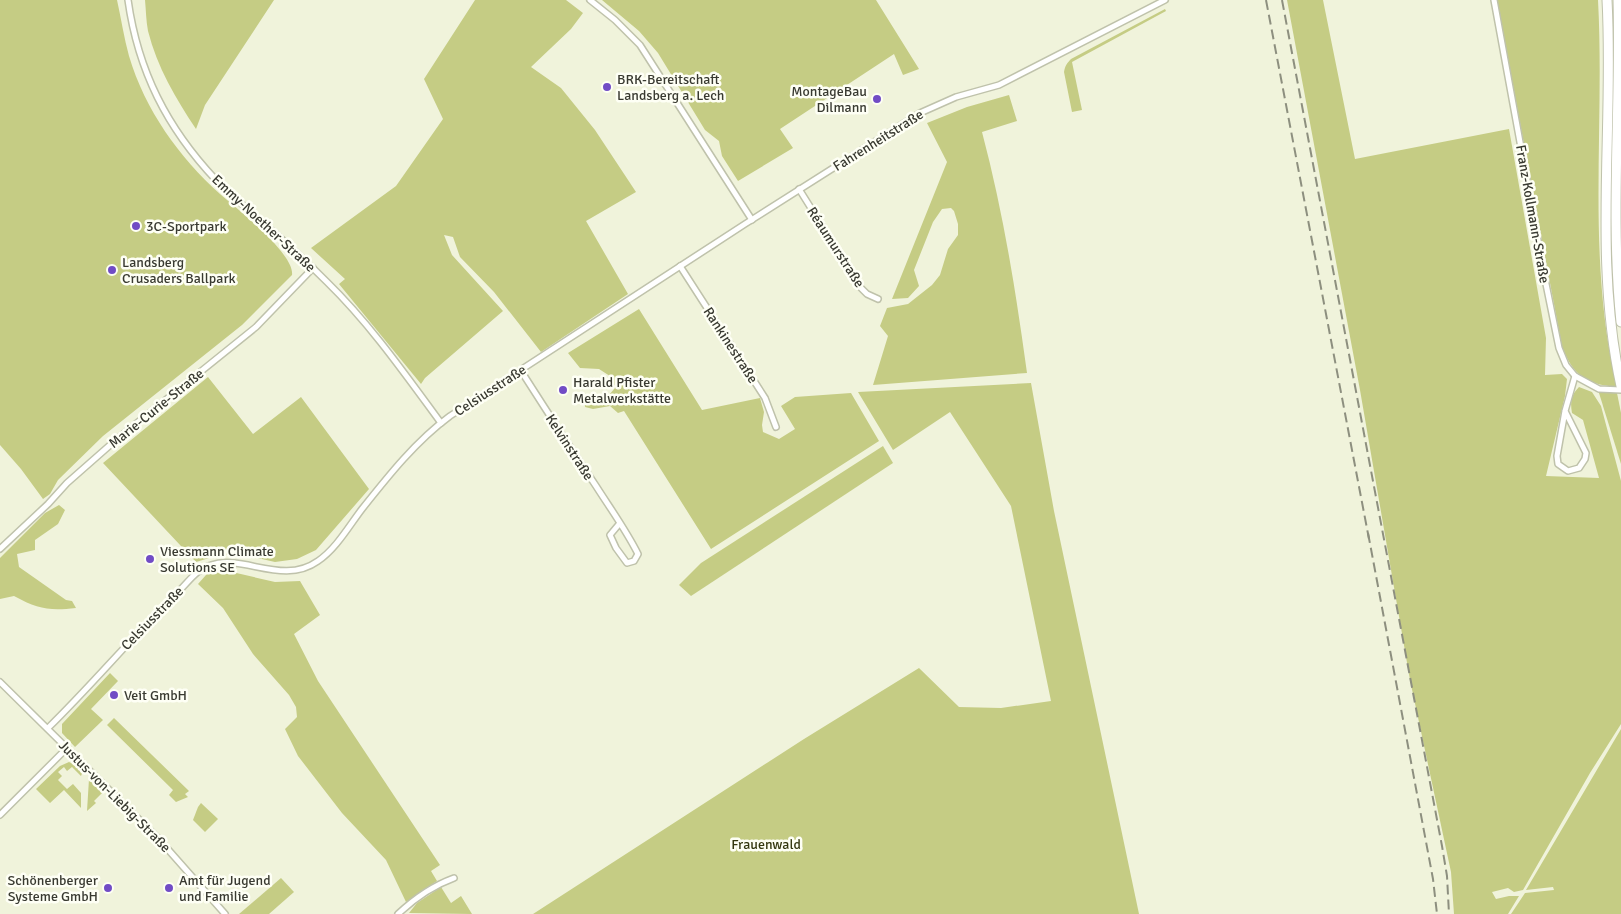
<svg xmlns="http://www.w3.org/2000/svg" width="1621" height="914" viewBox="0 0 1621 914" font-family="Signika,sans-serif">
<rect width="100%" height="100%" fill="#f0f3db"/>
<g fill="#c5cc84">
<path d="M0,0h117c4,18 7,38 12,56 16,54 50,101 91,138 16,14 75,60 72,81l-50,50 -139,111 -45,44 -8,14 -7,5 -22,-30 -21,-24z"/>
<path d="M145,0h129l-69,105 -9,24c-20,-30 -39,-62 -48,-98 -2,-10 -2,-21 -3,-31z"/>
<path d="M475,0h91l17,13 -12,16 -40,38 30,21 34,42 41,62 -50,29 42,73 -87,58 -47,-60 -34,-35 -7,-20 -9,-2 8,20 51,56 -78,67 -4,6 -82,-100 6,-5 -34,-31 85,-62 47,-67 -19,-40z"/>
<path d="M602,0h274l43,69 -16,6 -9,-21 -114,75 13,19 -55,33 -16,-25 -3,-15 -14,-11 -47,-77 -19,-22z"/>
<path d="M1287,0h36l32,159 154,-30 37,209 -1,37 17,-1 5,5 -2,17 -19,80 53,2 -16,-58 -11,-7c-2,-11 -1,-18 7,-26l13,5 9,14 20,75v243l-31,49 -67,117 -9,2 -6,-4 -16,4 4,7 13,-3h10l-11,18h-54l-3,-42 -41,-192 -50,-290z"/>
<path d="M1497,0h101c7,129 -12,259 19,387 -32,-3 -43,-11 -55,-40z"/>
<path d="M1165,9l1,2 -94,51 10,48 -10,2 -8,-40c1,-6 3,-9 7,-13z"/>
<path d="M1009,95l8,26 -35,11c21,79 34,160 45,241l-154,12 15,-49 -8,-10 7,-18 21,-4 24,-19 8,-10 8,-26 10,-14v-11l-4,-13 -3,-3 -9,1 -9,13 -19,48 5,16 -11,12 -16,1 55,-137 -20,-39 40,-16z"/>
<path d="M639,309l63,101 58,-12 4,14 -2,13 1,7 16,7 16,-10 -14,-23 14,-9 56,-4 28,48 -168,108 -87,-138 -6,2 -8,-7 -17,3 -8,-2v-10l24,-2 6,-7 -2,-10 -14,-9 -19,-1 -12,-15z"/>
<path d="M208,377l45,57 48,-37 68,92 -53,61 -19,9 -22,3 -26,-6 -17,-2 -16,2 -20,6 -93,-99z"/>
<path d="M1031,383l23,128 85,403h-606l271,-175 115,-71 40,39 42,1 50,-7 -40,-195 -61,-94 -57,38 -35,-58z"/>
<path d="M1599,393h18l4,20v51z"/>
<path d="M883,446l10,17 -202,133 -12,-11 22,-22z"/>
<path d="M59,505l6,5 -7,14 -23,16v10l-18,4 2,13 47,33 6,1 4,7c-27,3 -38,1 -62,-12l-14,3v-41l45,-45z"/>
<path d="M219,569l56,13 25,-1 20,34 -26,19 24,47 122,184 -9,6 6,10 -31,21 -20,-42 -44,-47 -44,-57 -13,-27 12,-12 -1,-10 -7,-12 -36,-41 -30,-46 -25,-24 8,-9z"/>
<path d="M110,673l8,8 -27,28 12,11 -28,27 -13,-14v-9z"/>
<path d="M114,718l75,73 -4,3 3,3 -12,5 -7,-7 4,-5 -66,-65z"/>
<path d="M1621,729v185h-110l14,-21 29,-3 -1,-3 -27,3z"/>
<path d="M69,762l8,4 6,5 -2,5 -9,-9 -5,4 -3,-4 -6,5 4,4 -4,4 9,9 6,-5 8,9v15l-17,-18 -14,13 -14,-14 24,-23z"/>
<path d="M89,779l14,13 -9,9 2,2 -9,8z"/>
<path d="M201,803l17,16 -13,13 -12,-12 5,-13z"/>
<path d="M281,878l13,14 -25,22h-30z"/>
<path d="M441,887l10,16 10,-7 11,18 -63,-1 8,-10z"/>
</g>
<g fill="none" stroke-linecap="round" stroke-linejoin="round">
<defs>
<g id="minor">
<path d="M128,0c10,71 39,128 88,180 11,12 24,22 36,33 26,22 51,45 75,69 43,42 78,92 114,141"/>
<path d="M590,0l25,20 25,25 112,175"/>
<path d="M1494,0l52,284 13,64 7,17 9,11 24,13 22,1"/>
<path d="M799,189l62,99 6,6 11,5"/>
<path d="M680,266l85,132 11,29"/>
<path d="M521,370l4,7c23,36 47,73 71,109 14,22 30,44 42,68l-4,7 -7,2 -11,-15 -6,-13 10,-12"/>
<path d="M1565,411l21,42 -1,6 -6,9 -11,3 -10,-7 -1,-8 8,-45 10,-35"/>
<path d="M0,549l48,-45 19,-21 50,-44 139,-112 57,-59"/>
<path d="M0,682l157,155 68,77"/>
<path d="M48,728c44,-43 84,-91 128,-134 11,-10 20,-25 35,-29 32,-11 72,21 107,-4 18,-12 31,-35 44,-52 27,-34 54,-68 88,-93l295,-192 175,-111 36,-16 43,-12 166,-85"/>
<path d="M0,815l67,-67"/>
<path d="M398,914c17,-16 34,-28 56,-36"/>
</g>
<g id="trunk">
<path d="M1607,0c7,129 -14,258 14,386"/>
<path d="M1618,0c3,107 -8,215 3,322"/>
</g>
</defs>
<use href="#minor" stroke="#bfc2ab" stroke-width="8"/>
<use href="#trunk" stroke="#bfc2ab" stroke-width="11"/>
<use href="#minor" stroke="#fff" stroke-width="5"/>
<use href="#trunk" stroke="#fff" stroke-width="9"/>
<g stroke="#8d8f7f" stroke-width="2" stroke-dasharray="10 5" stroke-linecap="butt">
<path d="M1266,0l103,539"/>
<path d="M1282,0l160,846 5,30 2,38"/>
<path d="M1368,533l65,346 4,35"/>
</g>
</g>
<g fill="#714cc5" stroke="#fefff5" stroke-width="2">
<circle cx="607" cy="87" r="5"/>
<circle cx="877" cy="99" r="5"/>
<circle cx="136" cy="226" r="5"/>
<circle cx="112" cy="270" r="5"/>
<circle cx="563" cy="390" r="5"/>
<circle cx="150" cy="559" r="5"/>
<circle cx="114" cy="695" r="5"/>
<circle cx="108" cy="888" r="5"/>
<circle cx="169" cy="888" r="5"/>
</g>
<g text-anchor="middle" stroke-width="5" stroke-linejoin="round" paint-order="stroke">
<g font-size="14" fill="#393a31" stroke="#fefff5" text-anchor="start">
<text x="617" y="84">BRK-Bereitschaft<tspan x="617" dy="16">Landsberg a. Lech</tspan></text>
<text x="867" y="96" text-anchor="end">MontageBau<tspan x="867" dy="16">Dilmann</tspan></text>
<text x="146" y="231">3C-Sportpark</text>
<text x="122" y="267">Landsberg<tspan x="122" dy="16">Crusaders Ballpark</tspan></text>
<text x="573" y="387">Harald Pfister<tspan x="573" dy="16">Metalwerkstätte</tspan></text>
<text x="160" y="556">Viessmann Climate<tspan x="160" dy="16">Solutions SE</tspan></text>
<text x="124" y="700">Veit GmbH</text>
<text x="98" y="885" text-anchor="end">Schönenberger<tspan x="98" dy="16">Systeme GmbH</tspan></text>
<text x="179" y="885">Amt für Jugend<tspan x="179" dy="16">und Familie</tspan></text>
</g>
<g font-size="14" fill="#393a31" stroke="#fefff5">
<text transform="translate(878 140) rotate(-32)" y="5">Fahrenheitstraße</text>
<text transform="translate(1533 214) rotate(80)" y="5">Franz-Kollmann-Straße</text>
<text transform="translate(264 223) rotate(43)" y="5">Emmy-Noether-Straße</text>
<text transform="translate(836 247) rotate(57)" y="5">Réaumurstraße</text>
<text transform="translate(731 345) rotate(57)" y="5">Rankinestraße</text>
<text transform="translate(490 390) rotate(-33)" y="5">Celsiusstraße</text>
<text transform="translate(156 408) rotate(-39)" y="5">Marie-Curie-Straße</text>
<text transform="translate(570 447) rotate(57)" y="5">Kelvinstraße</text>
<text transform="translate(152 618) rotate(-46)" y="5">Celsiusstraße</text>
<text transform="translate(115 796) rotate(45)" y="5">Justus-von-Liebig-Straße</text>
</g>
<g font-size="14" fill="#353810" stroke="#fefff5">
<text x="766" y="849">Frauenwald</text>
</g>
</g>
</svg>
